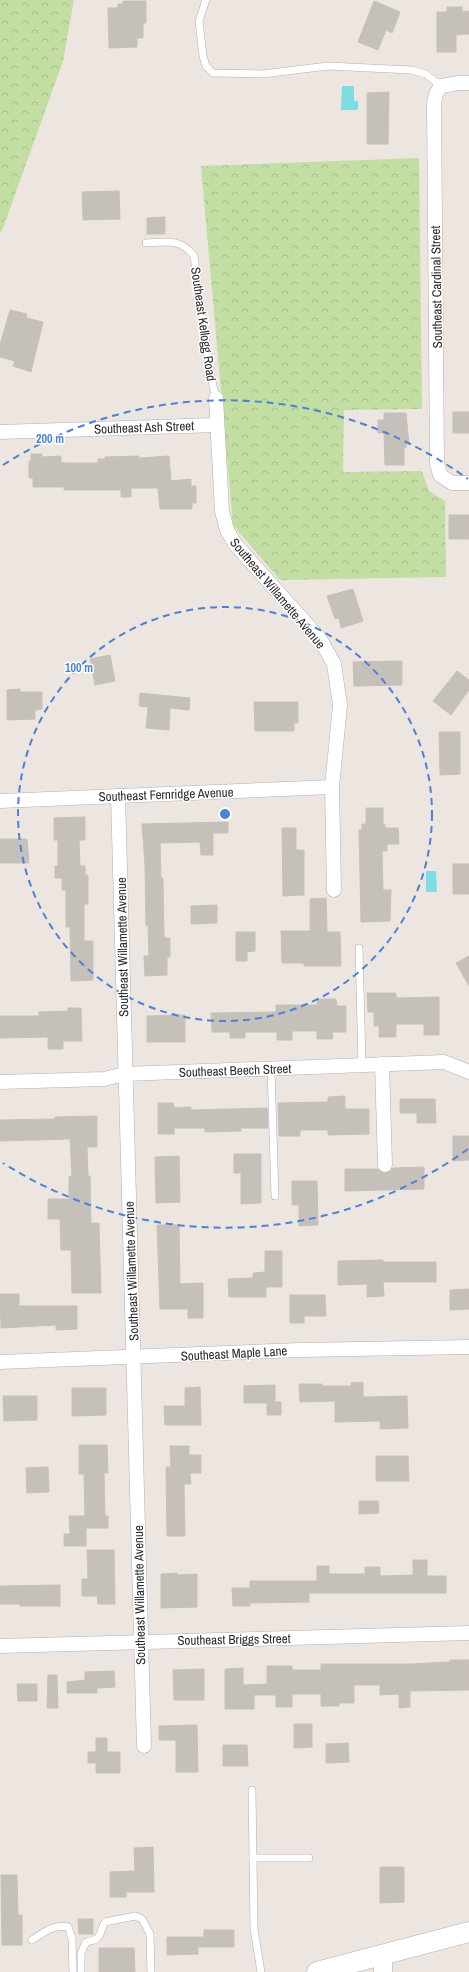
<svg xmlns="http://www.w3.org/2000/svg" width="469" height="1972" viewBox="0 0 469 1972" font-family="'Archivo Narrow',sans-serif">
<defs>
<pattern id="forest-crowns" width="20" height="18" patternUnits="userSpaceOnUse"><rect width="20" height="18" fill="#c2dea2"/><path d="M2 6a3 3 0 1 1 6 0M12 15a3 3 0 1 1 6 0" fill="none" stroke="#a7bf8c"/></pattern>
</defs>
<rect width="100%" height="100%" fill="#ede5e0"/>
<g fill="url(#forest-crowns)">
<path d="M0,0h74l-11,61 -60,167 -3,5z"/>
<path d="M419,158l3,251 -78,1 -1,62 79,-1 7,20 16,10 1,76 -166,3 -47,-55 -32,-359z"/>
</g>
<g fill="#7ddde5">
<path d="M342,86h12v15h4v9h-17z"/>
<path d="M426,871h10l1,21h-11z"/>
</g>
<g fill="#c6c0bb" stroke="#c8c0ba">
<path d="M123,1h23v22h-3v15h-6v9l-28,1 -1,-40h10v-4h5z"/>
<path d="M374,1l26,11 -8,21 -6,-3 -8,20 -20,-8z"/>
<path d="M447,7h15v5l7,-1v23l-13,1v17h-19v-40h10z"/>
<path d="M389,92l-1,52h-21v-51z"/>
<path d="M119,191l1,28 -37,1 -1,-28z"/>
<path d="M165,217v17h-18v-16z"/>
<path d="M10,310l17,4 -1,4 17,4 -12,50 -18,-6 2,-5 -15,-4v-12z"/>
<rect x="453" y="412" width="16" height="21"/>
<path d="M384,413h22l3,31h-3v4h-2v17h-19l-1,-32h-6v-13h6z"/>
<path d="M31,454h11v3l19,-1v6l4,1h33v-4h7v-2l34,-1v2l30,-2 2,25 20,-2v7h5v17h-4v6h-32l-2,-21h-27v9h-10v-7h-57v-3h-31v-9h-4v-17h2z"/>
<rect x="449" y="515" width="20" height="24"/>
<path d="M353,589l10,32 -22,7 -2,-10 -4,1 -8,-23z"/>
<path d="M110,655l5,26 -20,4 -5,-26z"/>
<path d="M402,661v24l-48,1 -1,-24z"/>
<path d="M457,671l12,9v10l-18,25 -18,-14z"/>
<path d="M20,689v3h22v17l-7,1v9l-28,1v-30z"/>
<path d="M140,693l50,5 -1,12 -19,-2 -1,22 -23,-2 2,-21 -9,-1z"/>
<path d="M254,702h44v21h-4v8h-39z"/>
<path d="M439,732h21v42l-20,1z"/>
<path d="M366,808h17v16h2v4h13l1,16h-12v7h-5l1,39h8l-1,31 -29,1 -2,-92h3v-6h4z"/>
<path d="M85,817v23h-6l1,26h5v9h3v29h-4v37h9v39l-22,1 -1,-54h-4v-37h-4v-12h-7v-12h3v-26h-4v-22z"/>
<path d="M228,822v11h-15v22h-12l-1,-13 -40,1 1,35h2l1,60h6v19h-3v18l-22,1 -1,-20h5l-1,-31 -2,1 -1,-61 -3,-41z"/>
<path d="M282,828h14v22h8v45l-21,1z"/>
<path d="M0,839h27l2,24h-29z"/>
<rect x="453" y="864" width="16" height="30"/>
<path d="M326,898l1,34h13l1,34h-37v-3h-22l-1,-32h29v-32z"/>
<path d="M217,905v18l-26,1v-18z"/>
<path d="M236,932h19v19l-8,1v9h-11z"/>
<path d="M469,956v30l-13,-23z"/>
<path d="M367,993h29v5l43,-1v38h-15v-11h-28v13h-17v-11h-5v-14h-6z"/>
<path d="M317,999h19l1,7h9v26h-14l1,7h-16v-8h-25v9h-15v-8h-32v6h-15v-6h-18l-1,-19 65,-1v-7h41z"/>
<path d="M68,1008h13l1,33h-19v8h-15v-12l-48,1v-22h39v-4l29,-1z"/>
<path d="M185,1015v27h-38v-26z"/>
<path d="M345,1096v13h24v25l-41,1v-5h-28v6h-21l-1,-33 50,-1v-5z"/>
<path d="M400,1099h35l1,24h-19v-10h-17z"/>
<path d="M158,1103h15l1,5 17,-1v3l76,-2 1,20h-27v3l-36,1v-4h-31v6h-16z"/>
<path d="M97,1116v31h-10l1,29h2l1,47h8l2,70h-29l-1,-43h-10l-1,-31h-12v-20h21v-22l3,-1 -2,-37 -70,2v-21l55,-1v-2z"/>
<path d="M453,1136h16v24l-16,1z"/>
<path d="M234,1154h27v49l-20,1v-31h-7z"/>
<path d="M179,1156l1,46 -24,1 -1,-46z"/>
<path d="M424,1167v22l-79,2v-22h32l8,4 5,-1 3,-4z"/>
<path d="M292,1181h25l1,44 -19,1v-21h-7z"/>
<path d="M157,1225h22l1,59 23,-1v35h-15v-9h-28z"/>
<path d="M265,1251h17v36h-16v10h-37l-1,-18 25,-1v-5l12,-1z"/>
<path d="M383,1260v2h53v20h-53l1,14 -17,1v-13l-29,1v-24z"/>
<path d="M469,1289v20l-19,1v-20z"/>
<path d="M0,1294h19v12h58v23l-21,1v-5l-55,3z"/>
<path d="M290,1295h35l1,21h-22v7h-14z"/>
<path d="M363,1382v15l44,-1 1,32 -28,1v-8l-45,1v-21l-35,1 -1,-18h23l1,2h29l-1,-3z"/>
<path d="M275,1385v17h6v13h-14v-12h-23v-17z"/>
<path d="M200,1387l1,38h-36l-1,-19h21v-18z"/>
<path d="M72,1388h34v27l-34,1z"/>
<path d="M3,1396h34v24l-33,1z"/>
<path d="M79,1445h28l1,28h-4l1,43h3v12h-22v18h-22v-12h6l-1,-18h16l-1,-42h-5z"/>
<path d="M170,1446h19v9h12v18h-11l1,11h-7l1,52h-18l-1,-69h5z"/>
<path d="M376,1456h32l1,25h-33z"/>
<path d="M48,1467l1,25 -22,1 -1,-25z"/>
<path d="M359,1501h19l1,12 -20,1z"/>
<path d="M87,1550h27l1,54h-17l-1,-8h-15v-17h6z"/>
<path d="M413,1560h14v16h19v17h-137v9l-59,1v3h-17l-1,-18h18v-7h67v-15h12v8h36v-7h15v9l33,-1z"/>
<path d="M177,1573v2l20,-1v33l-36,1v-34z"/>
<path d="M60,1585v21h-40v-2h-20v-18z"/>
<path d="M450,1660h19v30l-59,1v16l-11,1v-14l-19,1v-10h-26v18h-15v3h-18v-12h-29v13h-16v-12h-22v14h-29v-40l18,-1v17l24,-1v-18h25v4h29v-6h91l38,-2z"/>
<path d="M204,1669v31h-30l-1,-30z"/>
<path d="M114,1671l1,16 -18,1v5h-30v-11l18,-2v-8z"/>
<path d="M48,1675h9l1,33h-11z"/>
<path d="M17,1684h20v17h-19z"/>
<path d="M294,1724h18v23l-18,1z"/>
<path d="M197,1725l1,47h-22v-32h-17v-14z"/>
<path d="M96,1738h11v14h13v21h-24v-10h-8v-11h8z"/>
<path d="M348,1743l1,19 -23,1v-19z"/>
<path d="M223,1745h24l1,21h-25z"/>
<path d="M153,1847l1,45h-28v5h-16v-25l25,-1 -1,-23z"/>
<path d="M380,1867h24v35l-24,1z"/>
<path d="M1,1875h16l1,40h4v30h-20z"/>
<path d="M78,1919h15v15h-14z"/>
<path d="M204,1930h30v17h-36v7l-31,1v-18h37z"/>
<path d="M99,1948h35l1,24h-36z"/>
</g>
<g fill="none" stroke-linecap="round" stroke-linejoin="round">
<defs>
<g id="service">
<path d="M206,0l-7,21 4,35 3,10 7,7 50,1 65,-8 83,4 15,4 15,12"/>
<path d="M146,243c20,-1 34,-5 48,13l16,117 6,25"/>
<path d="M359,948l3,117"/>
<path d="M271,1069l4,127"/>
<path d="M252,1790l2,139 7,43"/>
<path d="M253,1858h56"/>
<path d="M32,1940c12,-8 22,-16 36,-13l4,11 1,34"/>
<path d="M81,1972v-19l5,-11c17,-3 12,-7 19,-20l30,-6 7,3 8,15 1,38"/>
</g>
<g id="minor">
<path d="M469,83h-11l-17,3 -5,8 -2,10 3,359 3,12 12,8h17"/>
<path d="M216,398l6,113 5,19 8,14 85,95 14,25 6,41 -8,82 2,103"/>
<path d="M0,432l217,-7"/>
<path d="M118,796l26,950"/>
<path d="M0,801l332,-14"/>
<path d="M382,1064l3,101"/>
<path d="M0,1082l104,-3 21,-5 319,-12 25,10"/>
<path d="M0,1362l300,-12 169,-3"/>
<path d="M0,1646l469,-13"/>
</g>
<path id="tertiary" d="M383,1955v17"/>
<path id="secondary" d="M317,1972l152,-40"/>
</defs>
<use href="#service" stroke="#adb1b7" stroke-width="8"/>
<use href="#minor" stroke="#adb1b7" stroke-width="15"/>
<use href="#tertiary" stroke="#adb1b7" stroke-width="19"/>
<use href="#secondary" stroke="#adb1b7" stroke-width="21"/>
<use href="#service" stroke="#fff" stroke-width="7"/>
<use href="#minor" stroke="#fff" stroke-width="14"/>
<use href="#tertiary" stroke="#fff" stroke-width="18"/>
<use href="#secondary" stroke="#fff" stroke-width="20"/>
</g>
<g fill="none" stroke="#4c81d8" stroke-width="2" stroke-dasharray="7 5">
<circle cx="225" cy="814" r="207"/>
<path d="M468 1149A414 414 0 0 1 3 1163M3 465A414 414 0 0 1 468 479"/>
</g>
<g text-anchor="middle" stroke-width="3" stroke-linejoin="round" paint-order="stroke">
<g font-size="13" fill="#2c2c2c" stroke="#fff">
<text transform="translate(436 287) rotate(-91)" y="5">Southeast Cardinal Street</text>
<text transform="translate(204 324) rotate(82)" y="5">Southeast Kellogg Road</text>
<text transform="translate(144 427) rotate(-2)" y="5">Southeast Ash Street</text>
<text transform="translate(278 593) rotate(50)" y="5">Southeast Willamette Avenue</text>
<text transform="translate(166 794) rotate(-2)" y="5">Southeast Fernridge Avenue</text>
<text transform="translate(122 947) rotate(-91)" y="5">Southeast Willamette Avenue</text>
<text transform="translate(235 1070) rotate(-2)" y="5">Southeast Beech Street</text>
<text transform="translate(131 1271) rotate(-92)" y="5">Southeast Willamette Avenue</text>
<text transform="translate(234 1353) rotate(-3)" y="5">Southeast Maple Lane</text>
<text transform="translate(139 1595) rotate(-91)" y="5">Southeast Willamette Avenue</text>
<text transform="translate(234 1639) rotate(-1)" y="5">Southeast Briggs Street</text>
</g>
</g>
<circle cx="225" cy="814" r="6" fill="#4c81d8" stroke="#fff" stroke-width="2"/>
<g font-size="12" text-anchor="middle" font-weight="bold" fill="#4c81d8" stroke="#fff" stroke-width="3" stroke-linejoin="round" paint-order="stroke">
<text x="50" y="443">200 m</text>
<text x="79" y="672">100 m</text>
</g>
</svg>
